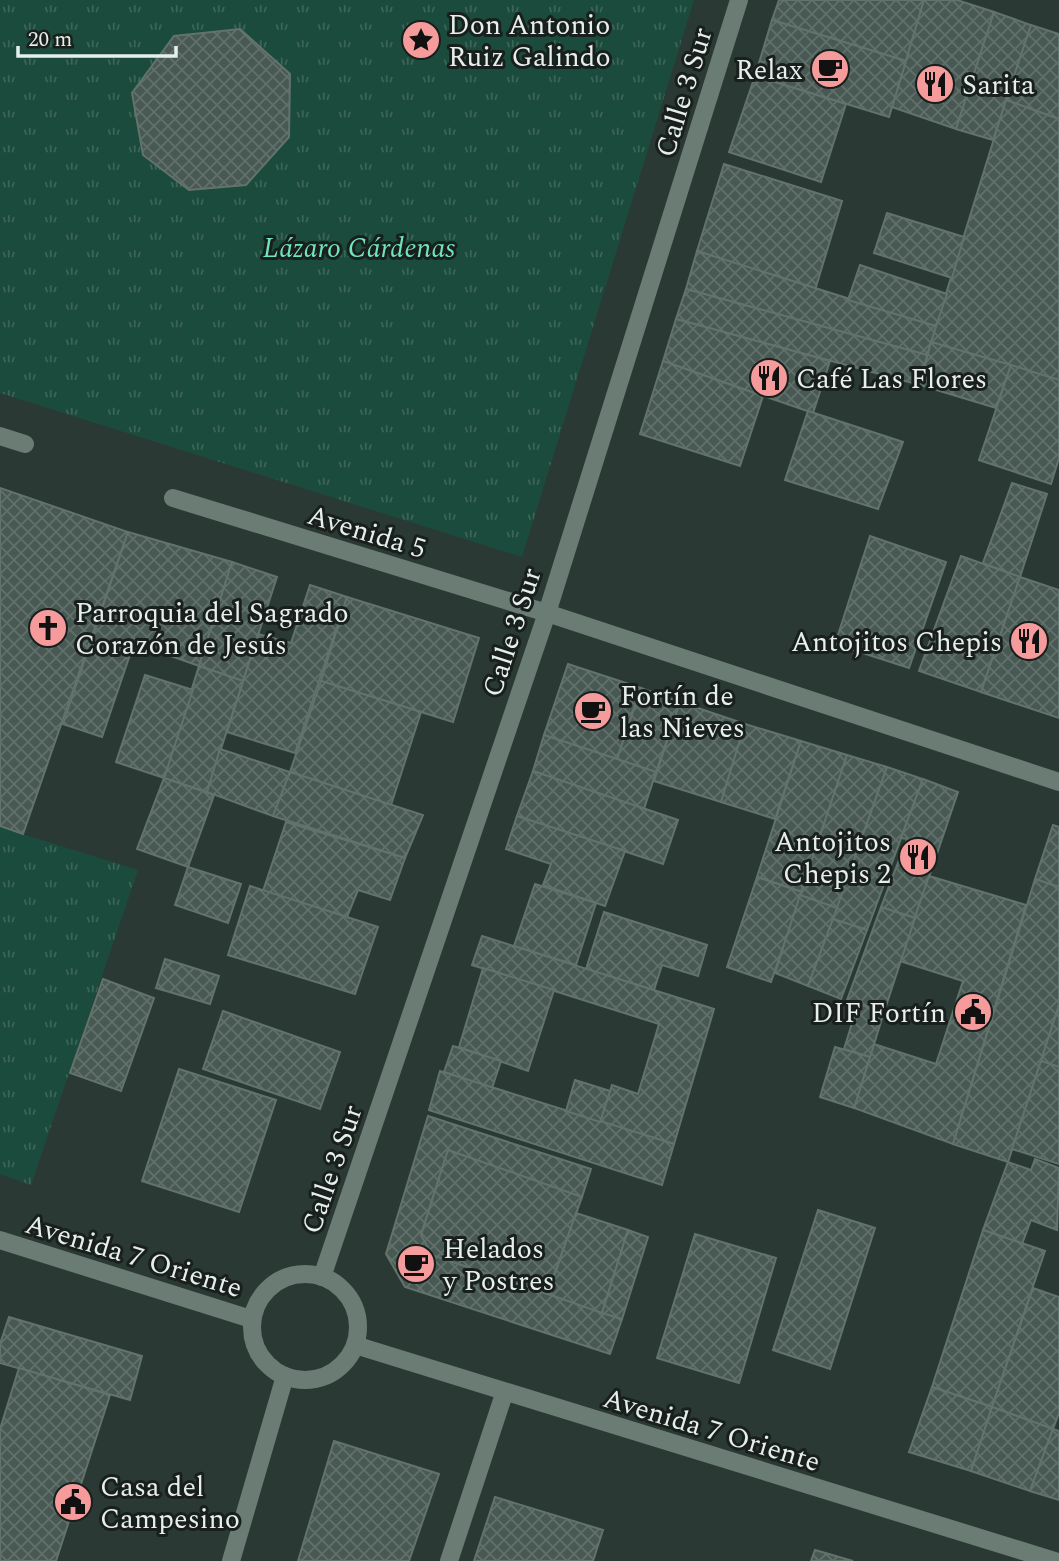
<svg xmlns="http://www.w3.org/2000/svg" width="1059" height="1561" viewBox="0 0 1059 1561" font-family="Spectral,serif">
<defs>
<pattern id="grass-tufts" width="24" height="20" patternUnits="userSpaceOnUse" patternTransform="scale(1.75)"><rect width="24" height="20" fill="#1b4b3c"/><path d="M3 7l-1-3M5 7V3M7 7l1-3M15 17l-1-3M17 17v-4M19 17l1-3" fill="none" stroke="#3c6558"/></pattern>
<pattern id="building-cross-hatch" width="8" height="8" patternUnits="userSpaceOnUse" patternTransform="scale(1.75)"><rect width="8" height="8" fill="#485852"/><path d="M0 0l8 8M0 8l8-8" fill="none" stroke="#62706b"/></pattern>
</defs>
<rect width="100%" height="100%" fill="#2a3933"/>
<g fill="url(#grass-tufts)">
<path d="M0,0h694l-172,557 -522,-164z"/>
<path d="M0,827l138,43 -107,315 -31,-11z"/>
</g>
<g fill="url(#building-cross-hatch)" stroke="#62736c" stroke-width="2">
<path d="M779,0h145l-18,61 -134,-41z"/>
<path d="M924,0h33l37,12 -38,117 -64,-22z"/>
<path d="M994,12l37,13 -38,115 -37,-11z"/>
<path d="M772,20l134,41 -17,56 -134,-41z"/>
<path d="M1031,25l28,9v85l-53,-19z"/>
<path d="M240,29l50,45 -1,63 -43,48 -57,5 -46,-35 -11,-62 42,-57z"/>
<path d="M755,76l91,28 -25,78 -92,-30z"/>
<path d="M1006,100l53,19v261l-128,-38z"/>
<path d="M724,164l118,37 -27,89 -118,-39z"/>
<path d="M887,213l77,24 -12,41 -78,-25z"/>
<path d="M697,251l239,75 -9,29 -241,-66z"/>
<path d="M860,265l87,29 -11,32 -88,-26z"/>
<path d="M686,289l241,66 -7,30 -244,-66z"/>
<path d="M676,319l154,42 -17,52 -150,-52z"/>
<path d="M931,342l80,23 -15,43 -76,-23z"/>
<path d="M663,361l100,35 -23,70 -100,-32z"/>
<path d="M1011,365l48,15v78l-8,26 -72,-24z"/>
<path d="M808,411l95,31 -25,67 -93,-29z"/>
<path d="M1012,483l35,11 -27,83 -37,-14z"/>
<path d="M0,488l128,44 -105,302 -23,-8z"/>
<path d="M128,532l104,30 -33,104 -65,-23 -32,94 -39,-13z"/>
<path d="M870,536l76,26 -37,106 -74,-24z"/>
<path d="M961,556l59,21 -39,115 -62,-21z"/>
<path d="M232,562l45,15 -34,104 -44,-15z"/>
<path d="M1020,577l39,13v128l-78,-26z"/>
<path d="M310,585l37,12 -52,156 -68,-21 31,-98 33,9z"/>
<path d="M347,597l132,41 -26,84 -132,-41z"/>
<path d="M568,664l73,24 -24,71 -73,-24z"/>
<path d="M199,666l44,15 -36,111 -43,-14z"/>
<path d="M145,675l48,15 -29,88 -48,-16z"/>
<path d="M321,681l100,31 -30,93 -101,-33z"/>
<path d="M641,688l39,14 -24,70 -39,-13z"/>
<path d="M680,702l65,22 -24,78 -67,-21z"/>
<path d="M745,724l56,17 -26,78 -54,-17z"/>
<path d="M544,735l112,37 -12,37 -111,-38z"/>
<path d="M801,741l46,14 -45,137 -45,-15z"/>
<path d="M220,749l70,23 -17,44 -66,-24z"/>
<path d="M847,755l40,12 -50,141 -37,-13z"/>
<path d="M887,767l36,12 -56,151 -34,-11z"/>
<path d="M533,771l145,49 -15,44 -146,-48z"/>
<path d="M290,772l133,43 -18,43 -132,-42z"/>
<path d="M164,778l50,17 -26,72 -51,-18z"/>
<path d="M923,779l35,13 -43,126 -34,-11 26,-68 -6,-1z"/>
<path d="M517,816l108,35 -20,55 -62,-21 8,-21 -45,-15z"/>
<path d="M286,822l119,36 -15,42 -32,-10 -11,27 -84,-26z"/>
<path d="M1053,825l6,2v60l-24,-8z"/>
<path d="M188,867l53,17 -13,39 -53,-18z"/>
<path d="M929,876l97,29 -73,239 -99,-36 20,-64 62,20 27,-83 -63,-20z"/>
<path d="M757,877l45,15 -31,90 -44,-15z"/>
<path d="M1035,879l24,8v118l-51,157 -55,-18z"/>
<path d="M535,884l61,19 -20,62 -62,-19z"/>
<path d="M250,886l128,41 -23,67 -127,-39z"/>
<path d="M800,895l37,13 -29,78 -33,-13z"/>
<path d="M881,907l34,11 -31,94 -37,-12z"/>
<path d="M604,912l103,33 -9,31 -36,-11 -8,25 -68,-21z"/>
<path d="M833,919l34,11 -26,69 -33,-13z"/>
<path d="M482,936l232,73 -40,135 -74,-22 12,-37 26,9 21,-70 -187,-59z"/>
<path d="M165,959l54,17 -9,28 -54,-16z"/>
<path d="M483,968l71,22 -26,81 -69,-24z"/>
<path d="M103,979l51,19 -33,93 -51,-18z"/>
<path d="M858,1004l26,8 -14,45 -26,-8z"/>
<path d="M1059,1005v62l-18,-6z"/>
<path d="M223,1011l117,41 -20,57 -117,-40z"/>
<path d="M453,1046l48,15 -9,27 -48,-16z"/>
<path d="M835,1047l35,10 -16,51 -34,-11z"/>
<path d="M1041,1061l18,6v97l-47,-15z"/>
<path d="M179,1069l97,31 -37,112 -97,-31z"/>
<path d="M440,1071l234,73 -12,41 -233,-75z"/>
<path d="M575,1080l35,11 -10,31 -34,-11z"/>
<path d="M428,1116l163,53 -9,28 -134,-47 -27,85 11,20 190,64 -12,35 -205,-67 -19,-33z"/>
<path d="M448,1150l134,47 -35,97 -115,-39 -11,-20z"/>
<path d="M1035,1159l24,9 -2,62 -26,-10 -9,24 -39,-14 25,-68 23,8z"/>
<path d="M818,1210l57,18 -45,141 -57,-19z"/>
<path d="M576,1213l52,17 -26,83 -54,-19z"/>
<path d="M628,1230l20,7 -26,82 -20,-6z"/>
<path d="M983,1230l62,21 -53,156 -60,-20z"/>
<path d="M695,1234l81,24 -37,125 -82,-25z"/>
<path d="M1033,1288l26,9v116l-6,16 -61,-22z"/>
<path d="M9,1317l133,39 -12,44 -130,-37v-19z"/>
<path d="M19,1368l91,27 -54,166h-56v-132z"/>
<path d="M932,1387l60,20 -21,64 -62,-19z"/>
<path d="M992,1407l61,22 -23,62 -59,-20z"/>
<path d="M1053,1429l6,2v69l-29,-9z"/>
<path d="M334,1441l105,33 -30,87h-111z"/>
<path d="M495,1497l108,33 -10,31h-119z"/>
<path d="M815,1550l38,11h-42z"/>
</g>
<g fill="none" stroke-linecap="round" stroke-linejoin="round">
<path stroke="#6b7c75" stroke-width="18" d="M449,1561l55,-167"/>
<g stroke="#6b7c75" stroke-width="18">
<path d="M0,436l25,8"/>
<path d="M173,498l374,115 512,169"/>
<path d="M0,1240l251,79"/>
<circle cx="305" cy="1327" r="53"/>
<path d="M322,1277l225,-664 192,-613"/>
<path d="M355,1345l700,216"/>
<path d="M231,1561l54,-185"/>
</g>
</g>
<defs>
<symbol id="sight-disc" viewBox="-11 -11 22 22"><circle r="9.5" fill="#f59b9c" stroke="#181f1c"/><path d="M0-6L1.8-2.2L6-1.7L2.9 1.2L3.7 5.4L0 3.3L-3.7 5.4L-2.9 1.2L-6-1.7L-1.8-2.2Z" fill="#111"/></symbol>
<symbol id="cafe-disc" viewBox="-11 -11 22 22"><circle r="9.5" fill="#f59b9c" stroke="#181f1c"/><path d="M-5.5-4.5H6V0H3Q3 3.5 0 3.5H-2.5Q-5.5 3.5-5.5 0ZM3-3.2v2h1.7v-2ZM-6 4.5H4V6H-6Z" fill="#111"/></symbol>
<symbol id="restaurant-disc" viewBox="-11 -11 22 22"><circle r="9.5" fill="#f59b9c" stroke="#181f1c"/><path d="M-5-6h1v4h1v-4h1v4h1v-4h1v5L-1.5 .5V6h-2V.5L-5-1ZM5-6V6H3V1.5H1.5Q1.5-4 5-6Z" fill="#111"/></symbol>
<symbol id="church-disc" viewBox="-11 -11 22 22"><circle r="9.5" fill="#f59b9c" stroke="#181f1c"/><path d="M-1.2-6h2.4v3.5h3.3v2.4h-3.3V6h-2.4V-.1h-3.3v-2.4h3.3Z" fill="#111"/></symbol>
<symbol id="civic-disc" viewBox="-11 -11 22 22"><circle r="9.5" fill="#f59b9c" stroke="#181f1c"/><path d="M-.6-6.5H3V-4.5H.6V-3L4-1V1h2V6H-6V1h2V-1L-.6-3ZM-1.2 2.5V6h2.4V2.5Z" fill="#111"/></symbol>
</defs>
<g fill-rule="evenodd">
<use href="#sight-disc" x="399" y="18" width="44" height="44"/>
<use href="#cafe-disc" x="808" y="47" width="44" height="44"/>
<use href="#restaurant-disc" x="913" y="62" width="44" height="44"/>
<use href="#restaurant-disc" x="747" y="356" width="44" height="44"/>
<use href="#church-disc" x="26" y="606" width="44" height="44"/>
<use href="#restaurant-disc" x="1007" y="619" width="44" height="44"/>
<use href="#cafe-disc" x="571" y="689" width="44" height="44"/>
<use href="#restaurant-disc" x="896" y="835" width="44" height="44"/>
<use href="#civic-disc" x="951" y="990" width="44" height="44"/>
<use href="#cafe-disc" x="394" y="1242" width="44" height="44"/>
<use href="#civic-disc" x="51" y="1480" width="44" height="44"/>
</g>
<g text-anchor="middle" stroke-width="6" stroke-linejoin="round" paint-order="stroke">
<g font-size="28" fill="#e6efeb" stroke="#181f1c" text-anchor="start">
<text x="448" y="34">Don Antonio<tspan x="448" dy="32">Ruiz Galindo</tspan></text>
<text x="803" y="79" text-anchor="end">Relax</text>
<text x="962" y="94">Sarita</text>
<text x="796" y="388">Café Las Flores</text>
<text x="75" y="622">Parroquia del Sagrado<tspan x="75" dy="32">Corazón de Jesús</tspan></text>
<text x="1002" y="651" text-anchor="end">Antojitos Chepis</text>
<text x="620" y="705">Fortín de<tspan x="620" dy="32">las Nieves</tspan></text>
<text x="891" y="851" text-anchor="end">Antojitos<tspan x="891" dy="32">Chepis 2</tspan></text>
<text x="946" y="1022" text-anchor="end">DIF Fortín</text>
<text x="443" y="1258">Helados<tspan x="443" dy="32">y Postres</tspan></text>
<text x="100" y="1496">Casa del<tspan x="100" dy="32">Campesino</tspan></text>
</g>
<g font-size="28" fill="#e6efeb" stroke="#181f1c">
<text transform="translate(683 92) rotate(-73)" y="10">Calle 3 Sur</text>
<text transform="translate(367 531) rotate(17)" y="10">Avenida 5</text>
<text transform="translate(511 632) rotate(-72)" y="10">Calle 3 Sur</text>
<text transform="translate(331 1169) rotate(-71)" y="10">Calle 3 Sur</text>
<text transform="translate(134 1255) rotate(17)" y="10">Avenida 7 Oriente</text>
<text transform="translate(712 1429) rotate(17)" y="10">Avenida 7 Oriente</text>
</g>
<g font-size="28" font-style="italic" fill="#6de5bd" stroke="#181f1c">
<text x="359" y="257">Lázaro Cárdenas</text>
</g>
</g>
<path d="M18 46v10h158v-10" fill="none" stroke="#e6efeb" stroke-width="3.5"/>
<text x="28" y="46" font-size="21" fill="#e6efeb" stroke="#181f1c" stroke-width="5" paint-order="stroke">20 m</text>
</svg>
